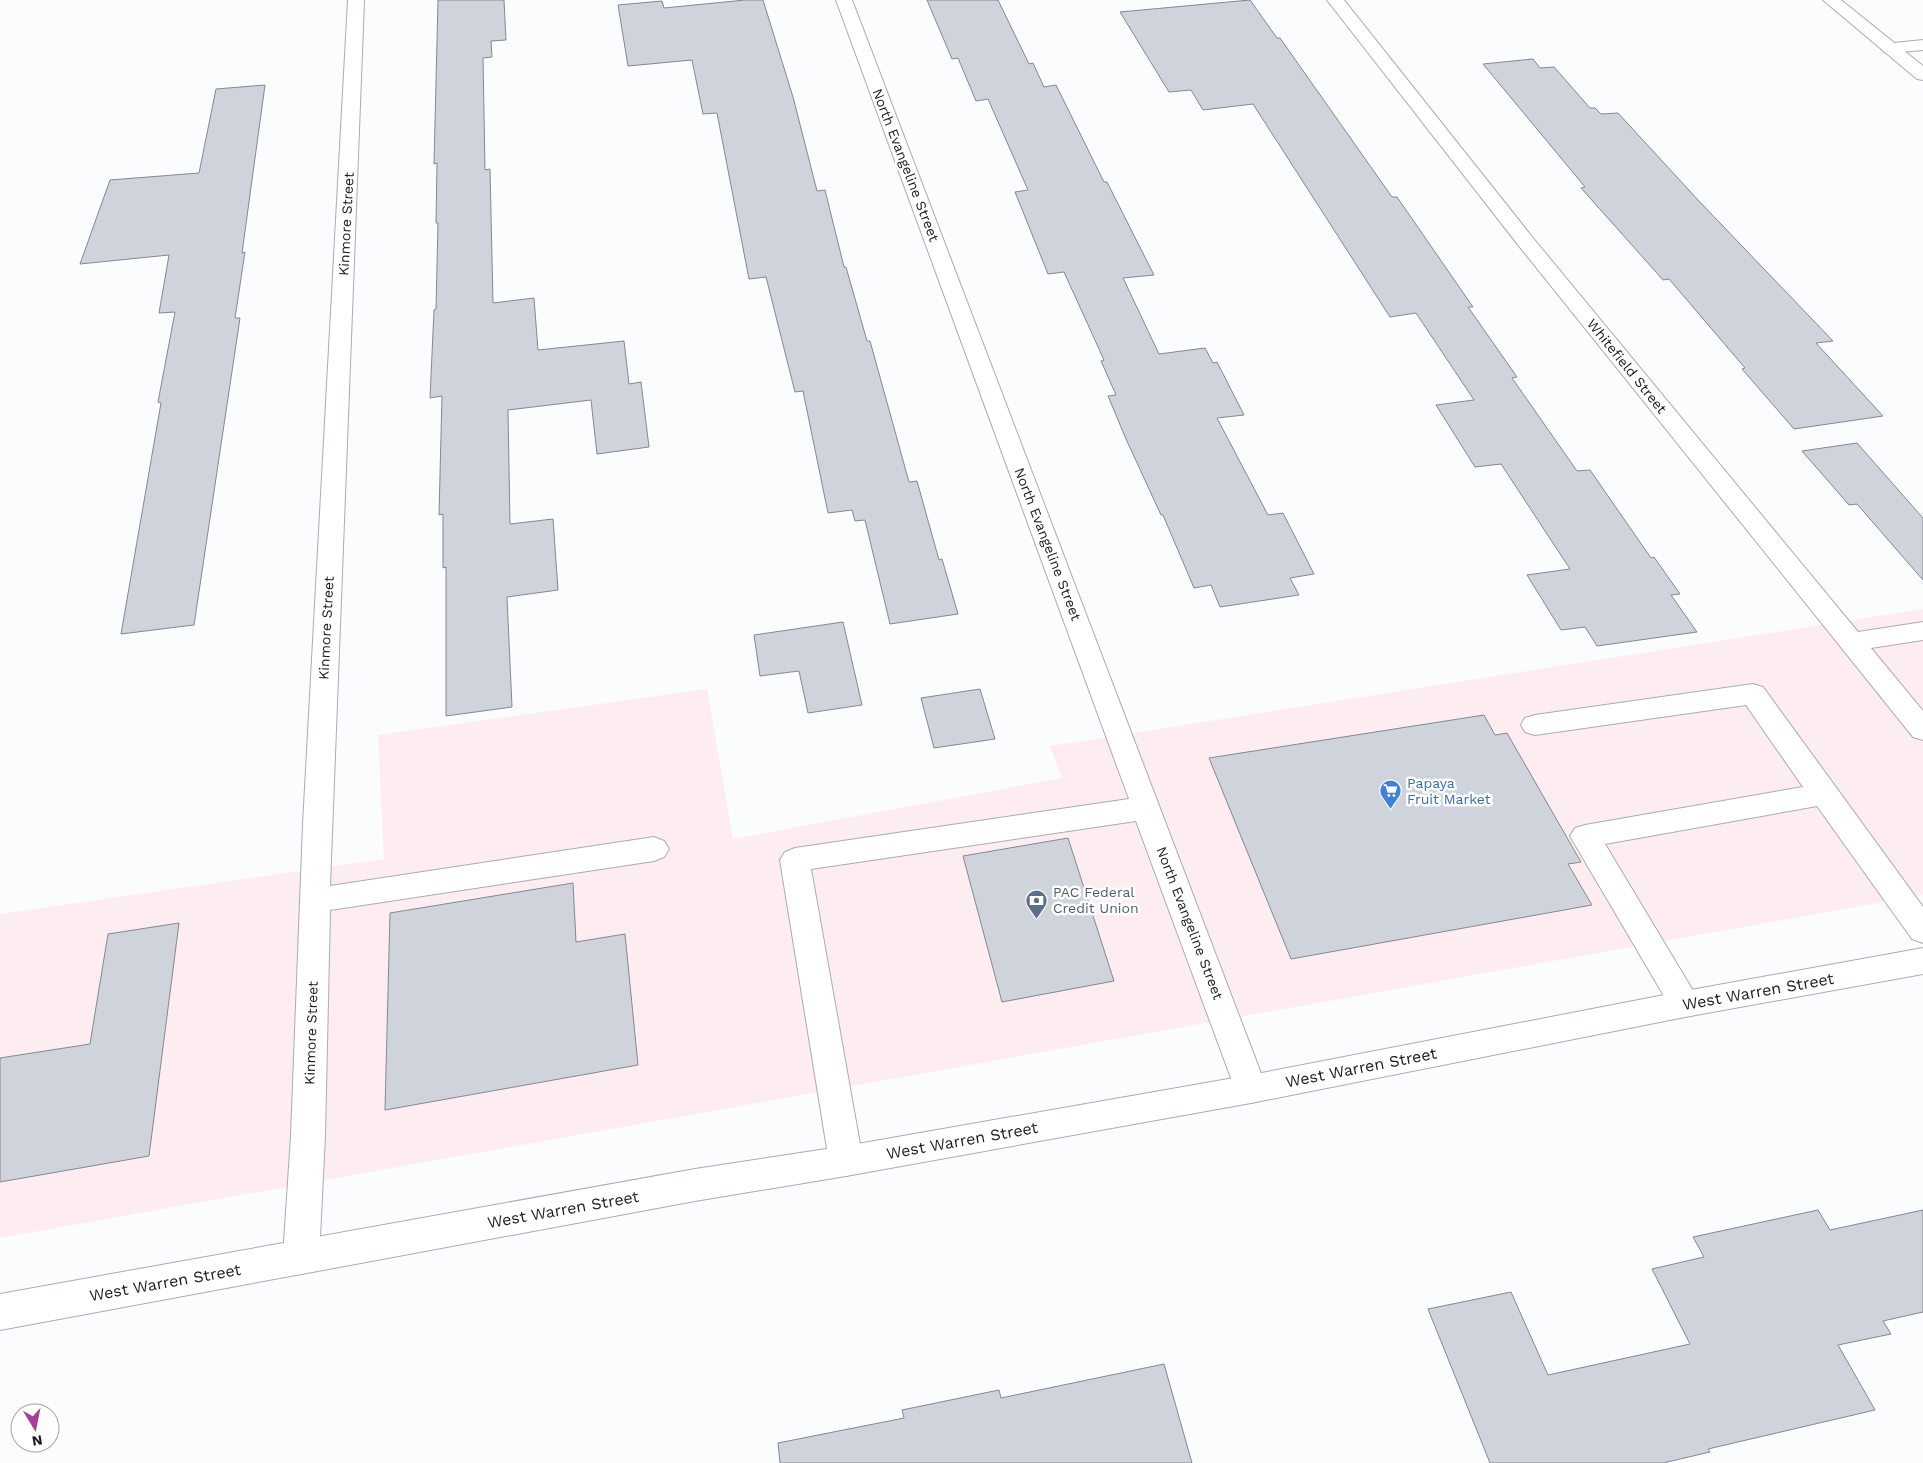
<svg xmlns="http://www.w3.org/2000/svg" width="1923" height="1463" viewBox="0 0 1923 1463" font-family="'Work Sans',sans-serif">
<rect width="100%" height="100%" fill="#fbfcfd"/>
<path fill="#fdedf0" d="M1923,609v286l-1923,343v-324l384,-55 -6,-124 329,-46 26,150 329,-61 -12,-32z"/>
<g fill="#cfd3dc" stroke="#848890">
<path d="M438,0h66l2,40 -15,1 1,16 -9,1 2,112 5,-1 3,134 41,-5 4,52 86,-9 5,43 12,-2 8,65 -52,7 -6,-54 -83,10 2,114 43,-5 5,71 -51,7 5,110 -66,9v-149l-3,1v-54l-4,1 3,-119 -12,2 4,-88 2,-1 2,-86h-2l1,-60 -3,1z"/>
<path d="M745,0h18l30,97 24,94 8,-1 19,77h2l21,74h3l39,141 8,-1 22,79 3,-1 16,55 -68,10 -25,-104 -10,1 -3,-11 -24,3 -25,-122 -8,1 -29,-115 -17,2 -32,-166 -14,1 -11,-54 -64,6 -10,-61 44,-4 2,7z"/>
<path d="M927,0h71l31,64 4,-1 11,24 12,-2 48,97h3l47,93 -31,3 36,76 46,-6 8,15 4,-1 27,53 -27,3 51,97 15,-2 31,61 -24,4 9,17 -79,12 -9,-22 -17,3 -31,-73h-2l-35,-76 -18,-43 8,-1 -15,-34 3,-1 -40,-88 -16,2 -33,-82 13,-2 -40,-91 -12,2 -18,-43 -6,1z"/>
<path d="M1250,0l27,38h3l112,159h5l76,110h-5l49,70 -5,1 65,93 13,-1 61,88 3,-1 26,37 -9,1 26,37 -100,14 -12,-19 -24,3 -34,-55 43,-6 -69,-105 -26,3 -39,-62 38,-5 -58,-87 -26,4 -137,-213 -50,6 -12,-20 -22,2 -49,-80z"/>
<path d="M1533,59l7,9 14,-1 36,41h5l6,6 17,-1 80,87 135,141 -17,2 67,73 -89,13 -52,-60 3,-1 -76,-89 -6,1 -82,-92 4,-1 -102,-123z"/>
<path d="M265,85l-23,168 3,-1 -10,66h5l-46,307 -73,9 40,-231 -3,-1 17,-90 -16,1 10,-58 -89,9 30,-84 89,-7 17,-84z"/>
<path d="M1857,443l66,75v62l-66,-76 -8,1 -47,-54z"/>
<path d="M843,622l19,83 -54,8 -9,-42 -39,5 -6,-41z"/>
<path d="M980,689l15,50 -61,9 -13,-50z"/>
<path d="M1484,715l11,20 12,-2 74,129 -13,2 24,41 -301,54 -82,-201z"/>
<path d="M1068,838l46,143 -112,21 -39,-146z"/>
<path d="M573,883l3,59 49,-8 13,131 -253,45 5,-197z"/>
<path d="M179,923l-30,233 -149,26v-124l90,-14 18,-110z"/>
<path d="M1818,1210l12,20 93,-20v102l-40,9 8,13 -53,11 37,65 -167,39 2,3 -47,11h-173l-62,-154 83,-17 37,83 142,-31 -38,-75 52,-12 -11,-20z"/>
<path d="M1164,1364l28,99h-412l-2,-20 126,-25 -2,-8 97,-20 2,8z"/>
</g>
<g fill="none" stroke-linecap="round" stroke-linejoin="round">
<defs>
<g id="minor">
<path d="M348,0h16l-34,886 324,-49 10,4 5,8 -5,8 -10,4 -324,49 -5,226 -6,121 -6,12 -12,5 -12,-5 -6,-12 8,-121 12,-312z"/>
<path d="M836,0h16l415,1089 -4,10 -12,4 -12,-4 -4,-10 -99,-268 -325,48 52,292 -5,11 -12,4 -12,-4 -5,-11 -49,-301 5,-8 10,-4 334,-49z"/>
<path d="M1327,0h17l189,238 325,394 65,-10v18l-52,8 52,63v29l-10,-3 -394,-491z"/>
<path d="M1923,40v10l-33,3 -6,-1 -3,-4 3,-4z"/>
<path d="M1753,684l10,3 160,220v36l-11,-4 -95,-133 -212,38 96,160 -5,9 -11,4 -11,-4 -104,-177 5,-8 10,-3 218,-38 -57,-82 -211,30 -10,-3 -4,-7 4,-7 10,-3z"/>
</g>
<g id="major">
<path d="M1823,0h18l82,66v14l-6,-1z"/>
<path d="M1923,948v26l-238,43 -434,86 -405,73 -151,25 -695,129v-36l695,-125 151,-23 405,-71 434,-84z"/>
</g>
</defs>
<use href="#minor" stroke="#a8acb4" stroke-width="2"/>
<use href="#major" stroke="#a8acb4" stroke-width="2"/>
<use href="#minor" fill="#fff" fill-rule="evenodd"/>
<use href="#major" fill="#fff" fill-rule="evenodd"/>
</g>
<defs>
<symbol id="supermarket-pin" viewBox="-11 -11 22 30"><path d="M0 17L-7.5 6A9.5 9.5 0 1 1 7.5 6Z" fill="#3f7fe0" stroke="#fff"/><path d="M-6-5.5h2.5l.6 2H6L4.5 2H-2.5L-4.4-4H-6ZM-1.5 3.2a1.3 1.3 0 1 0 .1 0ZM3 3.2a1.3 1.3 0 1 0 .1 0Z" fill="#fff"/></symbol>
<symbol id="bank-pin" viewBox="-11 -11 22 30"><path d="M0 17L-7.5 6A9.5 9.5 0 1 1 7.5 6Z" fill="#5c6f8a" stroke="#fff"/><path d="M-6-4H6V4H-6ZM0-2.3a2.3 2.3 0 1 0 0 4.6a2.3 2.3 0 1 0 0-4.6Z" fill="#fff"/></symbol>
</defs>
<g fill-rule="evenodd">
<use href="#supermarket-pin" x="1378" y="778" width="25" height="34"/>
<use href="#bank-pin" x="1024" y="888" width="25" height="34"/>
</g>
<g text-anchor="middle" stroke-width="5" stroke-linejoin="round" paint-order="stroke">
<g font-size="14" fill="#1b1c1f" stroke="#fff">
<text transform="translate(906 165) rotate(69)" y="5">North Evangeline Street</text>
<text transform="translate(346 224) rotate(-87)" y="5">Kinmore Street</text>
<text transform="translate(1627 366) rotate(51)" y="5">Whitefield Street</text>
<text transform="translate(1048 544) rotate(69)" y="5">North Evangeline Street</text>
<text transform="translate(326 628) rotate(-87)" y="5">Kinmore Street</text>
<text transform="translate(1190 923) rotate(69)" y="5">North Evangeline Street</text>
<text transform="translate(311 1033) rotate(-88)" y="5">Kinmore Street</text>
</g>
<g font-size="14" fill="#366cbe" stroke="#fff" text-anchor="start">
<text x="1407" y="788">Papaya<tspan x="1407" dy="16">Fruit Market</tspan></text>
</g>
<g font-size="14" fill="#4e5e75" stroke="#fff" text-anchor="start">
<text x="1053" y="897">PAC Federal<tspan x="1053" dy="16">Credit Union</tspan></text>
</g>
<g font-size="16" fill="#1b1c1f" stroke="#fff">
<text transform="translate(1758 991) rotate(-10)" y="6">West Warren Street</text>
<text transform="translate(1361 1067) rotate(-11)" y="6">West Warren Street</text>
<text transform="translate(962 1140) rotate(-10)" y="6">West Warren Street</text>
<text transform="translate(563 1209) rotate(-10)" y="6">West Warren Street</text>
<text transform="translate(165 1282) rotate(-10)" y="6">West Warren Street</text>
</g>
</g>
<g transform="translate(35 1428) rotate(170)"><circle r="24" fill="#ffffff" stroke="#a4a4a5"/>
<path d="M0-4L9 19L0 12L-9 19Z" fill="#a93c9b"/>
<text y="-8" font-size="14" font-weight="bold" text-anchor="middle" fill="#1b1c1f">N</text>
</g>
</svg>
